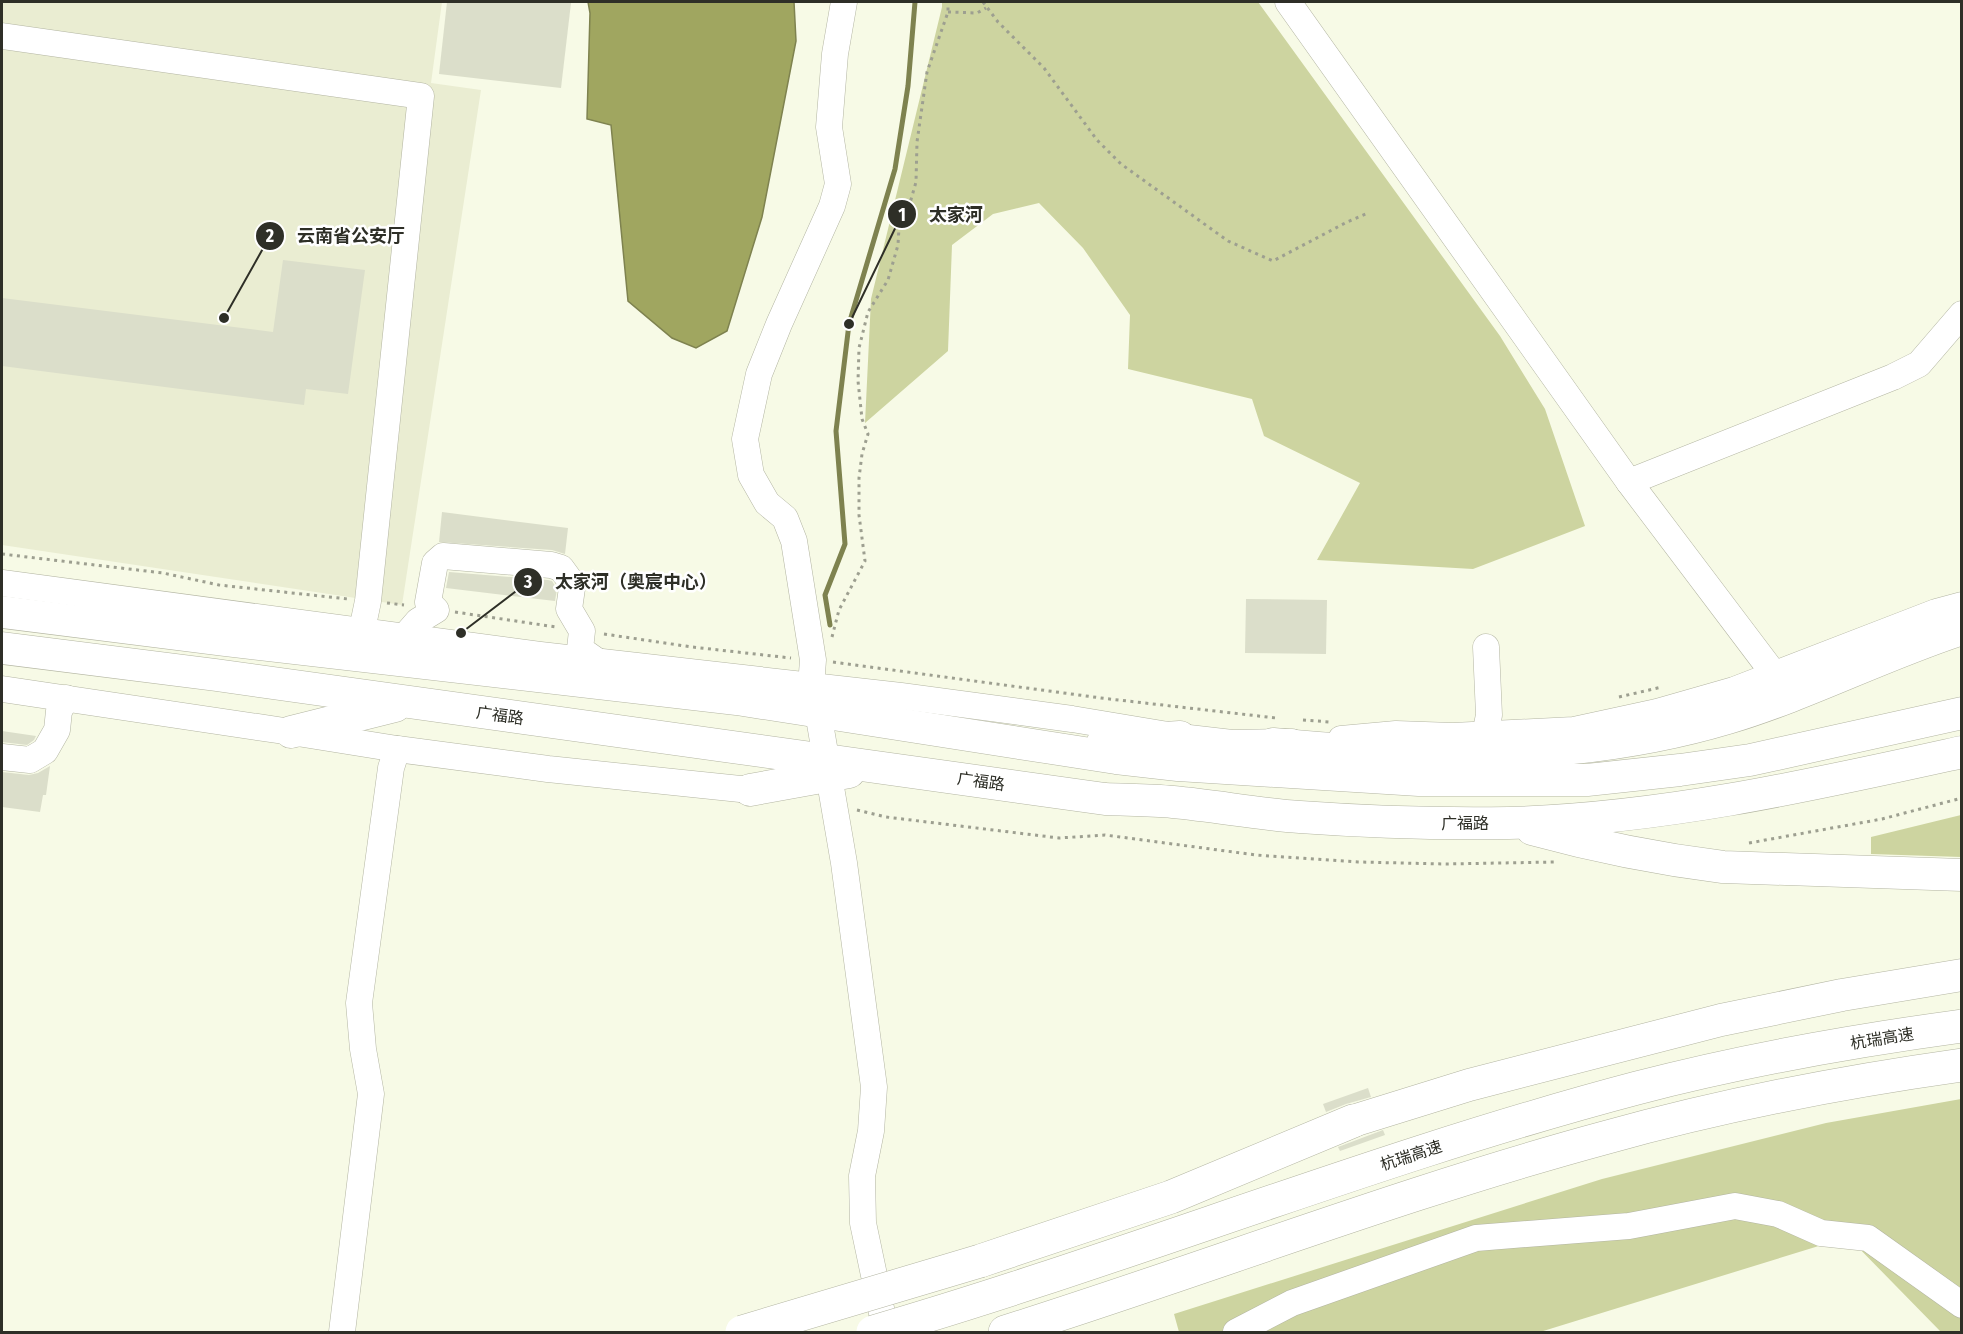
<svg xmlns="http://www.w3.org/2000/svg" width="1963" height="1334" viewBox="0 0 1963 1334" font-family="'Fira Sans Condensed','Noto Sans SC',sans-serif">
<rect width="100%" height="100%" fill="#f7fae6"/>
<path fill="#eaedd2" d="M2,2h440l-11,81 50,7 -79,515 -400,-60z"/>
<g fill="#cdd4a0">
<path d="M942,2h316l242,334 45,73 40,117 -112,43 -156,-9 43,-77 -96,-47 -12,-37 -124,-30 2,-54 -47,-67 -44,-45 -46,11 -41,31 -4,106 -83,72 6,-124 71,-292z"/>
<path d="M1961,815v42l-90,-3v-17z"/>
<path d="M1961,1099v233h-20l-93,-95 -308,95h-361l-5,-18 428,-135 224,-56z"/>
</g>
<path fill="#a0a660" stroke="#7e824f" stroke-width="1.5" d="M588,2h206l2,39 -34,176 -35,114 -31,17 -24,-10 -44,-37 -17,-176 -24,-6 3,-106z"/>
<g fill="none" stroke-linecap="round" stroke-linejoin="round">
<path stroke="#7e824f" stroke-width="5" d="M830,625l-5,-30 20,-51 -9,-113 13,-107 46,-155 13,-83 7,-84"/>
</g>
<g fill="#dbdeca">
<path d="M447,2h108l16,1 -10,85 -122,-14z"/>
<path d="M283,260l82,10 -17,124 -42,-5 -2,16 -302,-39v-68l271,34z"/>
<path d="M442,512l126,16 -3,26 -13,-4 -113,-8z"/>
<path d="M449,572l99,8 4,1 5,8 -2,12 -109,-13z"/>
<path d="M1246,599l81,1 -1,54 -81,-1z"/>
<path d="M2,731l34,5 -2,4 -7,5 -25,-3z"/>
<path d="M50,766l-4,29h-3l-3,17 -38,-5v-35l27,3 9,-2z"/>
<path d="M1368,1088l3,9 -25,7 -20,8 -3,-8z"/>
<path d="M1383,1130l2,5 -45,16 -2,-4z"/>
</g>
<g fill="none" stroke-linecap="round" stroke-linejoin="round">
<defs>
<g id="minor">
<path d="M1288,2l341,480 145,192"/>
<path d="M2,36l419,60 -53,505 -6,29"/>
<path d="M1629,482l264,-105 26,-13 43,-50"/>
<path d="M2,583l538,72 361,41 171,23 108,18 52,6 60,-1"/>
<path d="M405,636l13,-15 18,-11 -8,-8 7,-39 8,-7 108,9 10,3 8,11 3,9 -3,21 13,22 -2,18 17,12"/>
<path d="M811,686l2,-26 -19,-119 -9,-23 -18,-15 -16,-28 -6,-36 14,-65 20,-50 53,-118 6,-22 -9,-57 6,-73 9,-52"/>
<path d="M2,689l289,43 106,17 151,20 202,21"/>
<path d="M818,712l26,151 30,224 -3,44 -9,45 1,47 23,109"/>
<path d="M1485,735l4,-20 -3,-68"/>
<path d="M1341,739l55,-5 57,2 121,-6 83,-18 77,-22 202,-78 26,-7"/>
<path d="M2,757l28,3 15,-9 12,-21 2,-19 7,-13"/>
<path d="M342,1332l29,-238 -8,-45 -4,-46 32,-235 6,-19"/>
<path d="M1236,1332l56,-29 184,-65 153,-12 106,-20 43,8 43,19 47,5 94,67"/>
</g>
<g id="major">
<path d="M2,612l222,28 513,59 379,59 62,7 241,15h168l93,-10 70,-10 212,-47"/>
<path d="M2,648l214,27 889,124c23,1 46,1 68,3 43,4 85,12 127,15 69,5 139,7 209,6 153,-4 303,-38 453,-71"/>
<path d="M291,732l104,-26"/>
<path d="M1103,742l77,-5"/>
<path d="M1273,744c151,15 308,18 455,-26 80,-24 154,-63 234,-89"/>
<path d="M750,790l99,-18"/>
<path d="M1532,829c62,17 126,30 191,38l239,8"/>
<path d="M1353,1121l116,-36 252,-65 121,-25 120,-20"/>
</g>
<g id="highway">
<path d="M980,1261l191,-64 182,-76"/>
<path d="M1005,1332c200,-63 396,-139 599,-194 118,-33 237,-56 358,-73"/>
</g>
</defs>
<use href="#minor" stroke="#b3b5a2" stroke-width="27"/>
<use href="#major" stroke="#b3b5a2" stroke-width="33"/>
<use href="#highway" stroke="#b3b5a2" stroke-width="34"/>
<g stroke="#9d9f90" stroke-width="3" stroke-dasharray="3 4.5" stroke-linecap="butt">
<path d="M983,2l15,20 46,46 53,72 24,24 107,77 45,20 74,-39 21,-9"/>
<path d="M948,12l29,1 9,-5"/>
<path d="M2,554l161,19 56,12 129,14"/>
<path d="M387,603l17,2"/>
<path d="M455,612l101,15"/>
<path d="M604,634l88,13 99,11"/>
<path d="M832,637l7,-27 26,-49 -6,-46v-37l3,-24 6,-20 -6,-15 -4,-38 1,-33 9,-36 20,-32 10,-35 1,-18 11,-24 6,-21 1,-40 10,-70 21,-60v-10"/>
<path d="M833,662l268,36 175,20"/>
<path d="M1619,697l43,-10"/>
<path d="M1303,720l27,2"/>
<path d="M857,810l29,7 173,21 46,-3 151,20 102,7 88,2 109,-2"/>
<path d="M1749,843l133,-24 80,-21"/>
</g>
<use href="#minor" stroke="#fff" stroke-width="26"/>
<use href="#major" stroke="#fff" stroke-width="32"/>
<use href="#highway" stroke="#fff" stroke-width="33"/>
<defs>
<g id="highway-bridge">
<path d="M742,1332l238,-71"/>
<path d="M873,1332c257,-75 506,-176 764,-244 107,-28 215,-47 325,-62"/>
</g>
</defs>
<use href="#highway-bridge" stroke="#b3b5a2" stroke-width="34" stroke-linecap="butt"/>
<use href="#highway-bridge" stroke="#fff" stroke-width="33"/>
</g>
<g text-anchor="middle" stroke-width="5" stroke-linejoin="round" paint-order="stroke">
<g font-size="16" fill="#2e2f27" stroke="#fff">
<text transform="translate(500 715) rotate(8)" y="6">广福路</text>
<text transform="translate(981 781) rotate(8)" y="6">广福路</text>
<text x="1465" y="829">广福路</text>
<text transform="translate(1882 1038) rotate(-9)" y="6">杭瑞高速</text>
<text transform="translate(1411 1155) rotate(-18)" y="6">杭瑞高速</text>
</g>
</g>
<path fill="none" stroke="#2e2f27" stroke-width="2" d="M849 324L902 214M224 318L270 236M461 633L528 582"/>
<g fill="#2e2f27" stroke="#fff" stroke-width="2">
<circle cx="849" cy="324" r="6"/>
<circle cx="224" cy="318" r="6"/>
<circle cx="461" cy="633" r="6"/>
<circle cx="902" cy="214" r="15"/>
<circle cx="270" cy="236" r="15"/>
<circle cx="528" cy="582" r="15"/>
</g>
<g font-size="18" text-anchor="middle" font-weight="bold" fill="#fff">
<text x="902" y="221">1</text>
<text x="270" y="242">2</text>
<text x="528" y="588">3</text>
</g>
<g font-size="18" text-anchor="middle" font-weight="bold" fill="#2e2f27" stroke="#fff" stroke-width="5" stroke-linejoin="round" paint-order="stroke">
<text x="956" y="221">太家河</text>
<text x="351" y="242">云南省公安厅</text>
<text x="636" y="588">太家河（奥宸中心）</text>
</g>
<rect width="1963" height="1334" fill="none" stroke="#2e2f27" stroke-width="6"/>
</svg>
